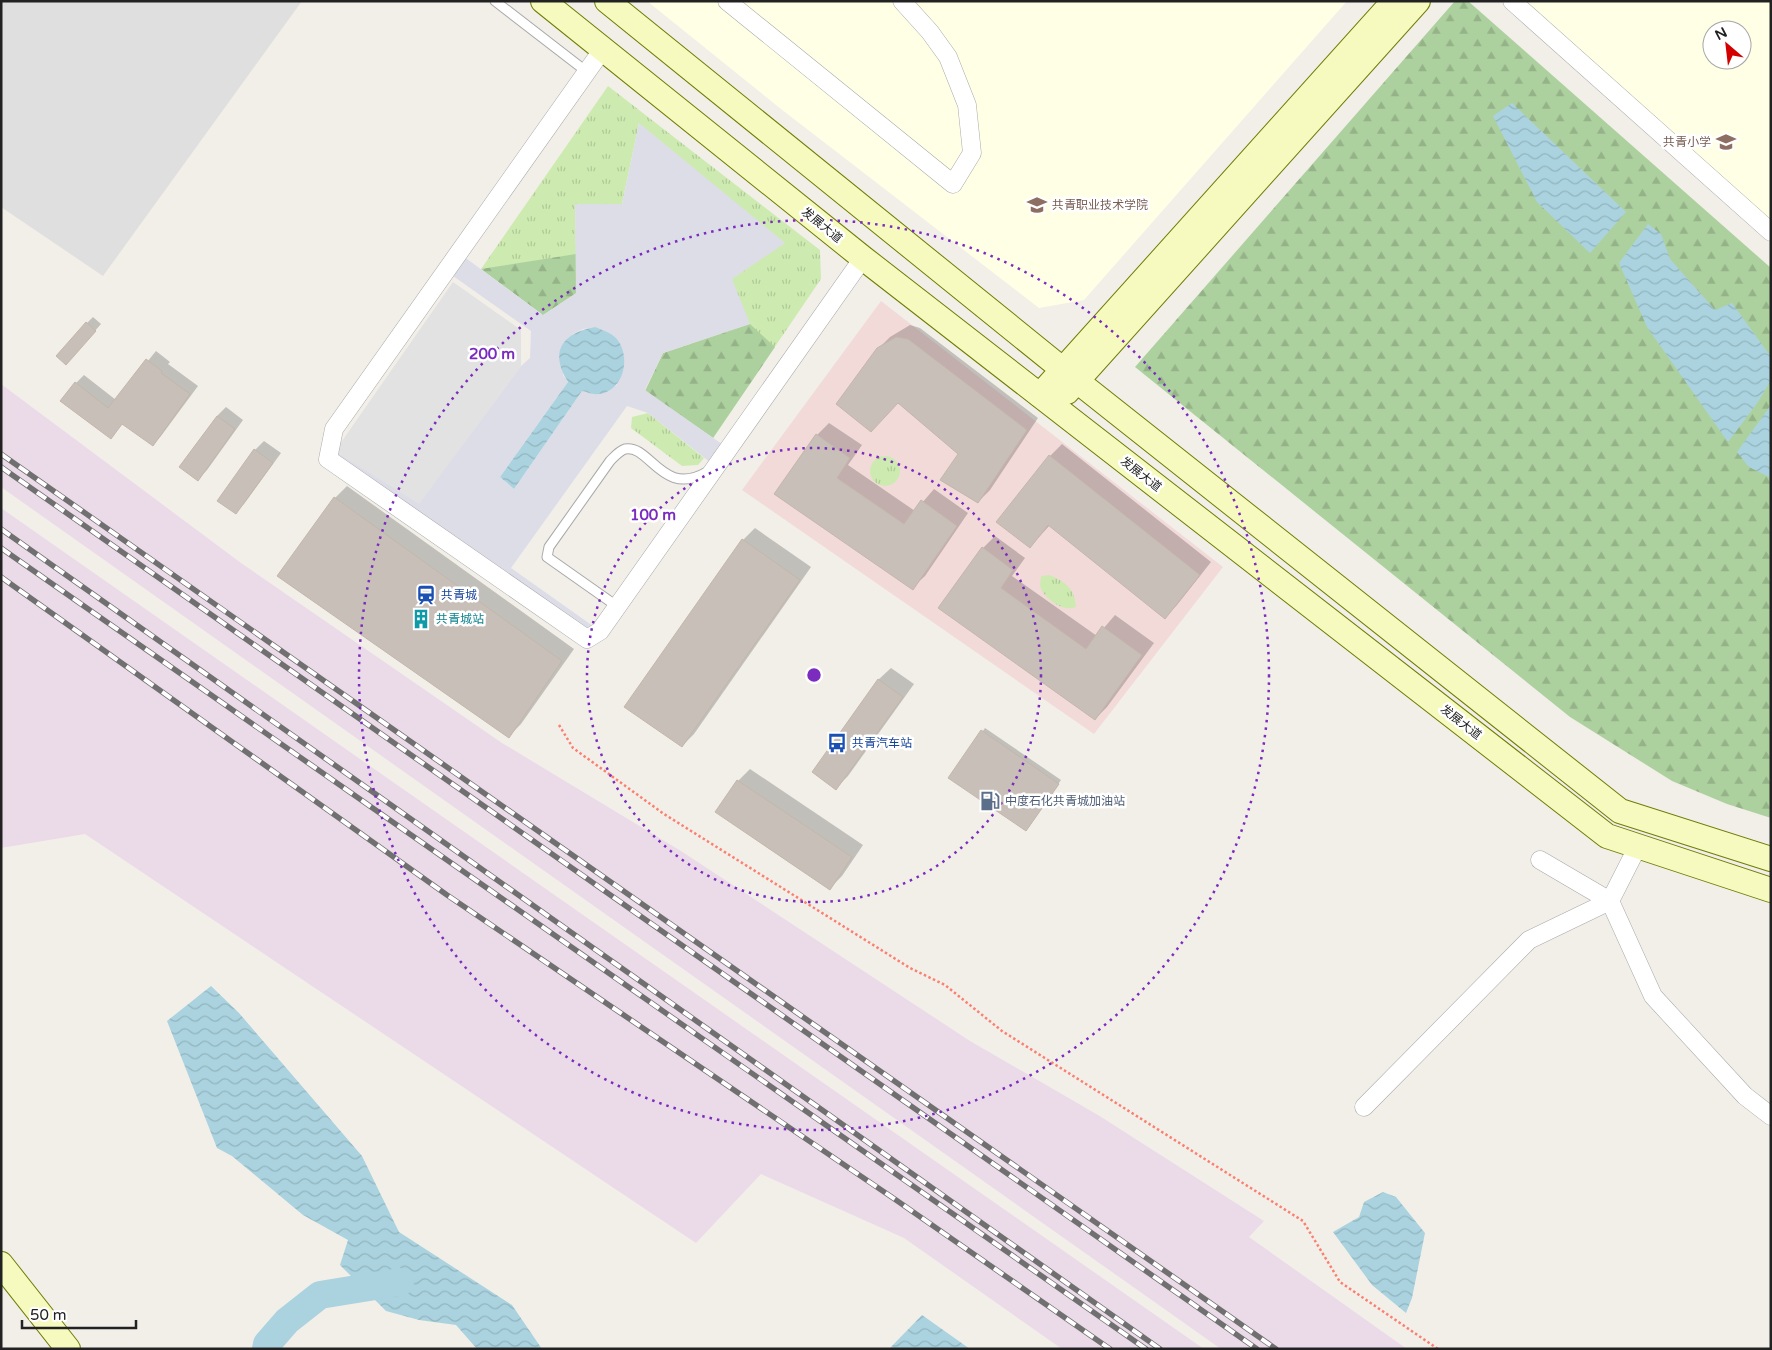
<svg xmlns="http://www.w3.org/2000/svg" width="1772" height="1350" viewBox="0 0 1772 1350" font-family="'Varela Round','Noto Sans SC',sans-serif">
<defs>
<pattern id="grass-tufts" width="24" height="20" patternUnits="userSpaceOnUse" patternTransform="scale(1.25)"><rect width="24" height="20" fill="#cdebb0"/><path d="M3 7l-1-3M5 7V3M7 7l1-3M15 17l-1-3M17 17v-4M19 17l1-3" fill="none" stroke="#b0c997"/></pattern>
<pattern id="forest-firs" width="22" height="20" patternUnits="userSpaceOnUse" patternTransform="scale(1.25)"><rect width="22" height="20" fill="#add19e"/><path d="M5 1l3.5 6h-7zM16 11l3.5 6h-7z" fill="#95b388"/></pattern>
<pattern id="water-waves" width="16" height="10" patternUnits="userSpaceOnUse" patternTransform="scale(1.25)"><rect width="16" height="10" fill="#aad3df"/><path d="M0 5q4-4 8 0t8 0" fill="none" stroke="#92b5bf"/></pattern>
</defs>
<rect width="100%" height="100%" fill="#f2efe9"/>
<path fill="#e0dfdf" d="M1,1h301l-199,275 -102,-69z"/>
<path fill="#f2dad9" d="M881,301l342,266 -129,167 -352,-244z"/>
<g fill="#ffffe5" fill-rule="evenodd">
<path d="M647,1h700l-263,299 -45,8 -258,-199z"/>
<path d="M1525,1h246v222zM1712,30h30v30h-30z"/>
</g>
<g fill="#ebdbe8">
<path d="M1,384l240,179 261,180 179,108 289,190 128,74 166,106 -15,16 158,112h-186l-1220,-862z"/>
<path d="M1,508l1203,841h-142l-158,-111 -143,-64 -65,69 -611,-409 -84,14z"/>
</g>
<g fill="url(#grass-tufts)">
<path d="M608,86l212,164 1,29 -108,159 -74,-315 -17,81h-47l2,89 -34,22 -62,-46z"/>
<path d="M648,413l56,45 -6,7 -16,1 -51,-38 1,-11z"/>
<circle cx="885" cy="471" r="15"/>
<path d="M1049,575c16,6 26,14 27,32 -12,6 -34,-9 -36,-22 0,-3 1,-6 1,-9z"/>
</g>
<g fill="url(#forest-firs)">
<path d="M1455,1h13l303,267v550l-44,-14 -55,-23 -102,-64 -435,-350z"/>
<path d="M576,254l1,39 -34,22 -62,-46z"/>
<path d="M750,324l25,23 -62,91 -68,-47 18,-38z"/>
</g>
<path fill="#e2e2e2" d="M453,282l68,48v36l-102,139 -84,-54z"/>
<path fill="#dddde8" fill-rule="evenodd" d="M639,123l146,120 -53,36 18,45 -87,29 -18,37 84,59 -13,18 -68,-54 -21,-7 -116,162 89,63 -13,8 -259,-180 7,-8 84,53 102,-138 9,-8 1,-27 -85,-60 13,-18 84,62 33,-22 -1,-89h47zM595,327l22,58 -19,9 -16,-3 -68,98 -14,-12 68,-95 -5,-7 10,-41 10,-5z"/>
<g fill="url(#water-waves)">
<path d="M1512,103l114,109 -36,41 -53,-51 -44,-86z"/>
<path d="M1648,224l13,10 9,25 45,51 17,-7 39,54v23l-13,22 -30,40 -81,-115 -28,-64z"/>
<path d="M595,327c7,3 15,5 21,11 16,18 8,54 -18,56 -5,1 -11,-2 -16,-3l-68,98 -14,-12 68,-95c-19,-30 -6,-49 27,-55z"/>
<path d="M1771,405v73l-22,-11 -12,-15z"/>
<path d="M211,986l28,27 123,143 37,76 113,73 30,44h-65l-21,-24 -37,-5 -33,-9 -46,-46 8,-25 -45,-25 -71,-59 -15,-8 -50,-127z"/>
<path d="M1383,1192l13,5 29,36 -13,65 -6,15 -34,-28 -39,-53 26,-15 5,-15z"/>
<path d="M922,1315l48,34h-81z"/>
</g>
<g fill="#0003">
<path d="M93,317l8,7 -29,33 15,-34z"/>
<path d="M910,325l10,3 118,90 -48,72 -12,12 -19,-48 -81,-105 12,-12z"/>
<path d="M156,351l14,11 -2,2 30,22 -37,50 -8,8 -30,-21 -12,15 -35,-55 8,-8 32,25z"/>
<path d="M226,407l17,13 -36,50 -9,9 19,-63z"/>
<path d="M829,423l33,22 -14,20 67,46 19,-22 34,24 -43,63 -13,12 -136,-95 41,-58z"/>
<path d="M264,441l17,12 -37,51 -9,8 -16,-12 36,-50z"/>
<path d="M1062,444l149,118 -34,43 -12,12 -115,-92 -20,22 -32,-26 52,-65z"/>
<path d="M347,486l227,163 -53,75 -12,12 -174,-238z"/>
<path d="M755,528l56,39 -117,167 -12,12 61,-206z"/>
<path d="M995,536l30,22 -13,18 85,60 18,-21 39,28 -47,64 -12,12 -155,-112 43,-59z"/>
<path d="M891,668l23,16 -66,92 -12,12 42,-108z"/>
<path d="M985,728l76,52 -32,47 -79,-49z"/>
<path d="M750,769l113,76 -21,31 -12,12 -92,-107z"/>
</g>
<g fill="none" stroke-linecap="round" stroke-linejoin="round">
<path stroke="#aad3df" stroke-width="28" d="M266,1349l1,-5 20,-23 33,-26 80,-13"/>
</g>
<g fill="#c7bfb8" stroke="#c4b6ab">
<path d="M86,322l10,9 -30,34 -10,-9z"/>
<path d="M896,337l12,2 119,91 -49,73 -38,-23 18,-26 -60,-51 -27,29 -35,-28 41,-56z"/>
<path d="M146,359l16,12 -1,2 29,21 -37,52 -31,-22 -11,15 -51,-38 15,-19 33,26z"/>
<path d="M217,416l18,13 -37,52 -19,-14z"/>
<path d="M816,434l34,24 -13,20 67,46 17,-24 36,26 -44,64 -139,-96z"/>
<path d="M254,449l19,14 -37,51 -19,-13z"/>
<path d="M1049,455l151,120 -35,44 -117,-94 -18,23 -34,-26z"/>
<path d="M334,497l228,164 -53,77 -232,-162z"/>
<path d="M742,539l58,41 -118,167 -58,-40z"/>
<path d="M982,547l31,23 -12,18 85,61 16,-23 40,29 -47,65 -157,-112z"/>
<path d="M878,679l25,18 -67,93 -24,-18z"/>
<path d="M981,730l78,54 -33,47 -78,-53z"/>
<path d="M737,780l115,77 -22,33 -115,-78z"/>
</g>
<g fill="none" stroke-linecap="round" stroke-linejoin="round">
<defs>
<g id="lane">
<path d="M495,1l92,71"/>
<path d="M618,607l-71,-50 2,-10 61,-86c5,-5 9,-10 15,-12 25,-5 37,49 82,23"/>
</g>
<g id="street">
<path d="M727,1l226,183 19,-31 -5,-48 -19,-48 -18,-25 -28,-31"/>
<path d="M1512,1l259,231"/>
<path d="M603,49l-269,380 -6,30 259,180 13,-8 263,-373"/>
<path d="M1638,846l-28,55 43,95 92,100 26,20"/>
<path d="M1540,860l70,41"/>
<path d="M1364,1107l165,-167 81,-39"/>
</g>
<g id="secondary">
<path d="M543,1l320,257 744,578 164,54"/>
<path d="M607,1l470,380 543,430 151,48"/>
<path d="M1067,392l351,-391"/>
<path d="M1040,395l354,-394"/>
<path d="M1,1264l67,85"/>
</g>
</defs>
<use href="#lane" stroke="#a9a9a9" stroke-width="11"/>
<use href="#street" stroke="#a9a9a9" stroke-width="19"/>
<use href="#secondary" stroke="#707d05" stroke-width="26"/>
<path stroke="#fa8072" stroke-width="2.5" stroke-dasharray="2.5 2.5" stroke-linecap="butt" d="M559,725l14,23 91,66 246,154 35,17 57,46 301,190 37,61 98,67"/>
<use href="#lane" stroke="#fff" stroke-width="9"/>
<use href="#street" stroke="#fff" stroke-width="18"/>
<use href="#secondary" stroke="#f7fabf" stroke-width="24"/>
<defs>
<g id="rail">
<path d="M1,454l1275,895"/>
<path d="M1,467l1256,882"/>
<path d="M1,529l1159,820"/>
<path d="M1,548l1145,801"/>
<path d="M1,577l446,318 449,305 214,149"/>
</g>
</defs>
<use href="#rail" stroke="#707070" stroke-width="5.5"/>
<use href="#rail" stroke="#fff" stroke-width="4" stroke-dasharray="11" stroke-linecap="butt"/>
</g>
<g fill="none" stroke="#7b2cbf" stroke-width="2.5" stroke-dasharray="2.5 5">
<circle cx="814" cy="675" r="227"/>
<circle cx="814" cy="675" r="455"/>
</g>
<defs>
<symbol id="school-bare" viewBox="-9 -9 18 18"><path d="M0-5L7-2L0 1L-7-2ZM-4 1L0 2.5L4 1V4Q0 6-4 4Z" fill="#8d6e63" stroke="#fff" stroke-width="2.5" paint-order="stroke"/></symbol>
<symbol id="university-bare" viewBox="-9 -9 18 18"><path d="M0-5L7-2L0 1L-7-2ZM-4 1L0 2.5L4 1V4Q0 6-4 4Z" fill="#8d6e63" stroke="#fff" stroke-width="2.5" paint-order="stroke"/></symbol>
<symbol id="station-bare" viewBox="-9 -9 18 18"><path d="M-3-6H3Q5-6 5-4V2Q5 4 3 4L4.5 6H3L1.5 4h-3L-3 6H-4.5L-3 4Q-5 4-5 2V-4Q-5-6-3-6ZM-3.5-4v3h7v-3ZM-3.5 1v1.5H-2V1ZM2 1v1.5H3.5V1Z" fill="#1a4fb4" stroke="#fff" stroke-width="2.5" paint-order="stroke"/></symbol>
<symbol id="building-bare" viewBox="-9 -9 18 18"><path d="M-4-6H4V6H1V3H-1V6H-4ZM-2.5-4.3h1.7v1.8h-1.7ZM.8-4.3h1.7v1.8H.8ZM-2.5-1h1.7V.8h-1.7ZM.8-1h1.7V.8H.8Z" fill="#0f9aa8" stroke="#fff" stroke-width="2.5" paint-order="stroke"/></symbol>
<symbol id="bus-bare" viewBox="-9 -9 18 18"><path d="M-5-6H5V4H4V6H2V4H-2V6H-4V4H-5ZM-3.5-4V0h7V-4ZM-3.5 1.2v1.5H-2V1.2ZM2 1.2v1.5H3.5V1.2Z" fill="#1a4fb4" stroke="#fff" stroke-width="2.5" paint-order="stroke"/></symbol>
<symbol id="fuel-bare" viewBox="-9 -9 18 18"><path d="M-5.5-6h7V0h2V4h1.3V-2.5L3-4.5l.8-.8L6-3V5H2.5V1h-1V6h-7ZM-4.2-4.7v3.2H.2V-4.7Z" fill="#5c6f8a" stroke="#fff" stroke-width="2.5" paint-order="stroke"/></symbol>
</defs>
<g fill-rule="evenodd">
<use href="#school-bare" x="1712" y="128" width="28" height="28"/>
<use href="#university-bare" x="1023" y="191" width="28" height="28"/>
<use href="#station-bare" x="412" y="581" width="28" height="28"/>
<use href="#building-bare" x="407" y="605" width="28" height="28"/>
<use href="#bus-bare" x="823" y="729" width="28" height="28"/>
<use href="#fuel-bare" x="976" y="787" width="28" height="28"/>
</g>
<g text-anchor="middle" stroke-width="5" stroke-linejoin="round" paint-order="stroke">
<g font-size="12" fill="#785e54" stroke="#fff" text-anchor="end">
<text x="1711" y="146">共青小学</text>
<text x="1052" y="209" text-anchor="start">共青职业技术学院</text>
</g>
<g font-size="12" fill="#222" stroke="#fff">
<text transform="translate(822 225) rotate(39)" y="4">发展大道</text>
<text transform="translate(1141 474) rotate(38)" y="4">发展大道</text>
<text transform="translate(1461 722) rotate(38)" y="4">发展大道</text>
</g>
<g font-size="12" fill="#164399" stroke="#fff" text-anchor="start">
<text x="441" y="599">共青城</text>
<text x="852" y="747">共青汽车站</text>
</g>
<g font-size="12" fill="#0d838f" stroke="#fff" text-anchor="start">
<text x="436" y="623">共青城站</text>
</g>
<g font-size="12" fill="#4e5e75" stroke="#fff" text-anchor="start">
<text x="1005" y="805">中度石化共青城加油站</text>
</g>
</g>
<circle cx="814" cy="675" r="8" fill="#7b2cbf" stroke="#fff" stroke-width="2.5"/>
<g font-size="15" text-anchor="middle" font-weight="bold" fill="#7b2cbf" stroke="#fff" stroke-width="5" stroke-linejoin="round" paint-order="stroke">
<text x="492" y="359">200 m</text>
<text x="653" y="520">100 m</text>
</g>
<rect width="1772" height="1350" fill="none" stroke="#222222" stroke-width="5"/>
<g transform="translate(1727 45) rotate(332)"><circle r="24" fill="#ffffff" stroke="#a7a7a7"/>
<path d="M0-4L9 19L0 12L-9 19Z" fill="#d40000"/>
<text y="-8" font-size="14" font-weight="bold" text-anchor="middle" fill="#222222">N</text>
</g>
<path d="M22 1320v8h114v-8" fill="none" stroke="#222222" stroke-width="2.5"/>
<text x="30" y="1320" font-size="15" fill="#222222" stroke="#ffffff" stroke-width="4" paint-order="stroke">50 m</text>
</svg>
